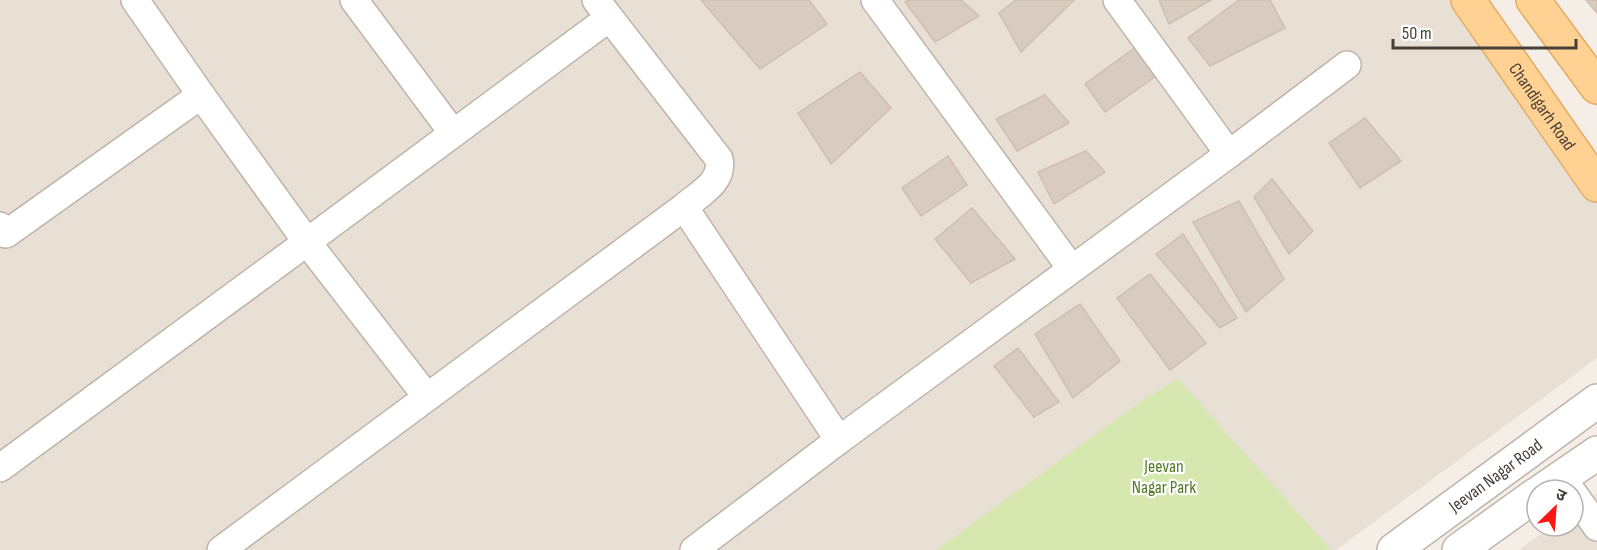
<svg xmlns="http://www.w3.org/2000/svg" width="1597" height="550" viewBox="0 0 1597 550" font-family="'Sofia Sans Condensed','Noto Sans Devanagari',sans-serif">
<rect width="100%" height="100%" fill="#f4eee7"/>
<g fill="#e8dfd5">
<path d="M0,0h1458l139,193v165l-261,192h-1336z"/>
<path d="M1597,493v57h-78l33,-24h21v-15z"/>
</g>
<path fill="#d6e8af" d="M1178,379l153,171h-395l208,-151z"/>
<g fill="#d8cbbf" stroke="#d0bfaf" stroke-width="1.5">
<path d="M701,0h108l18,24 -67,45z"/>
<path d="M908,0h53l18,16 -44,26 -30,-40z"/>
<path d="M1016,0h58l-53,52 -22,-39z"/>
<path d="M1159,0h52l-42,24z"/>
<path d="M1239,0h31l15,28 -75,38 -22,-28z"/>
<path d="M1586,0h11v13z"/>
<path d="M1136,47l20,29 -51,36 -20,-28z"/>
<path d="M860,72l31,36 -60,56 -33,-51z"/>
<path d="M1045,95l24,28 -52,28 -21,-32z"/>
<path d="M1365,118l36,43 -41,27 -31,-45z"/>
<path d="M1086,151l19,21 -51,32 -16,-32z"/>
<path d="M948,156l19,29 -46,31 -19,-28z"/>
<path d="M1272,179l41,52 -24,23 -35,-57z"/>
<path d="M1239,201l45,78 -38,33 -53,-90z"/>
<path d="M972,208l43,51 -44,24 -36,-44z"/>
<path d="M1183,234l54,84 -17,10 -64,-74z"/>
<path d="M1150,274l56,69 -36,27 -53,-72z"/>
<path d="M1080,304l40,57 -47,37 -38,-64z"/>
<path d="M1018,348l41,54 -25,15 -40,-51z"/>
</g>
<g fill="none" stroke-linecap="round" stroke-linejoin="round">
<defs>
<g id="minor">
<path d="M135,0l66,95"/>
<path d="M354,0l99,133"/>
<path d="M875,0l196,268"/>
<path d="M1117,0l112,154 118,-89"/>
<path d="M684,207l155,233 -145,110"/>
<path d="M0,226l6,8 195,-139 106,147 302,-224"/>
<path d="M839,440l390,-286"/>
<path d="M0,468l307,-226 120,155"/>
<path d="M1573,493l24,34"/>
<path d="M221,550l463,-343c15,-13 40,-25 35,-48l-123,-159"/>
</g>
<g id="tertiary">
<path d="M1543,490l54,-37"/>
<path id="s1" d="M1394,550l203,-149"/>
<path d="M1459,550l78,-56"/>
</g>
<g id="primary">
<path id="s2" d="M1468,0l129,185"/>
<path d="M1533,0l64,87"/>
</g>
</defs>
<use href="#minor" stroke="#bfb4a9" stroke-width="30"/>
<use href="#tertiary" stroke="#bfb4a9" stroke-width="36"/>
<use href="#primary" stroke="#e5ac63" stroke-width="36"/>
<use href="#minor" stroke="#fff" stroke-width="27"/>
<use href="#tertiary" stroke="#fff" stroke-width="33"/>
<use href="#primary" stroke="#ffd294" stroke-width="33"/>
</g>
<g text-anchor="middle" stroke-width="4.5" stroke-linejoin="round" paint-order="stroke">
<g font-size="18" fill="#473e36" stroke="#fff">
<text dy="6" stroke="none"><textPath href="#s2" startOffset="130">Chandigarh Road</textPath></text>
<text dy="6" stroke="none"><textPath href="#s1" startOffset="126">Jeevan Nagar Road</textPath></text>
</g>
<g font-size="18" fill="#527928" stroke="#fff">
<text x="1164" y="472">Jeevan<tspan x="1164" dy="21">Nagar Park</tspan></text>
</g>
</g>
<g transform="translate(1555 508) rotate(25)"><circle r="28" fill="#ffffff" stroke="#b5b2af" stroke-width="1.5"/>
<path d="M0-4.5L10 22L0 15L-10 22Z" fill="#fd1714"/>
<text y="-9" font-size="16" font-weight="bold" text-anchor="middle" fill="#473e36">उ</text>
</g>
<path d="M1393 39v9h183v-9" fill="none" stroke="#473e36" stroke-width="3"/>
<text x="1402" y="39" font-size="18" fill="#473e36" stroke="#ffffff" stroke-width="4.5" paint-order="stroke">50 m</text>
</svg>
